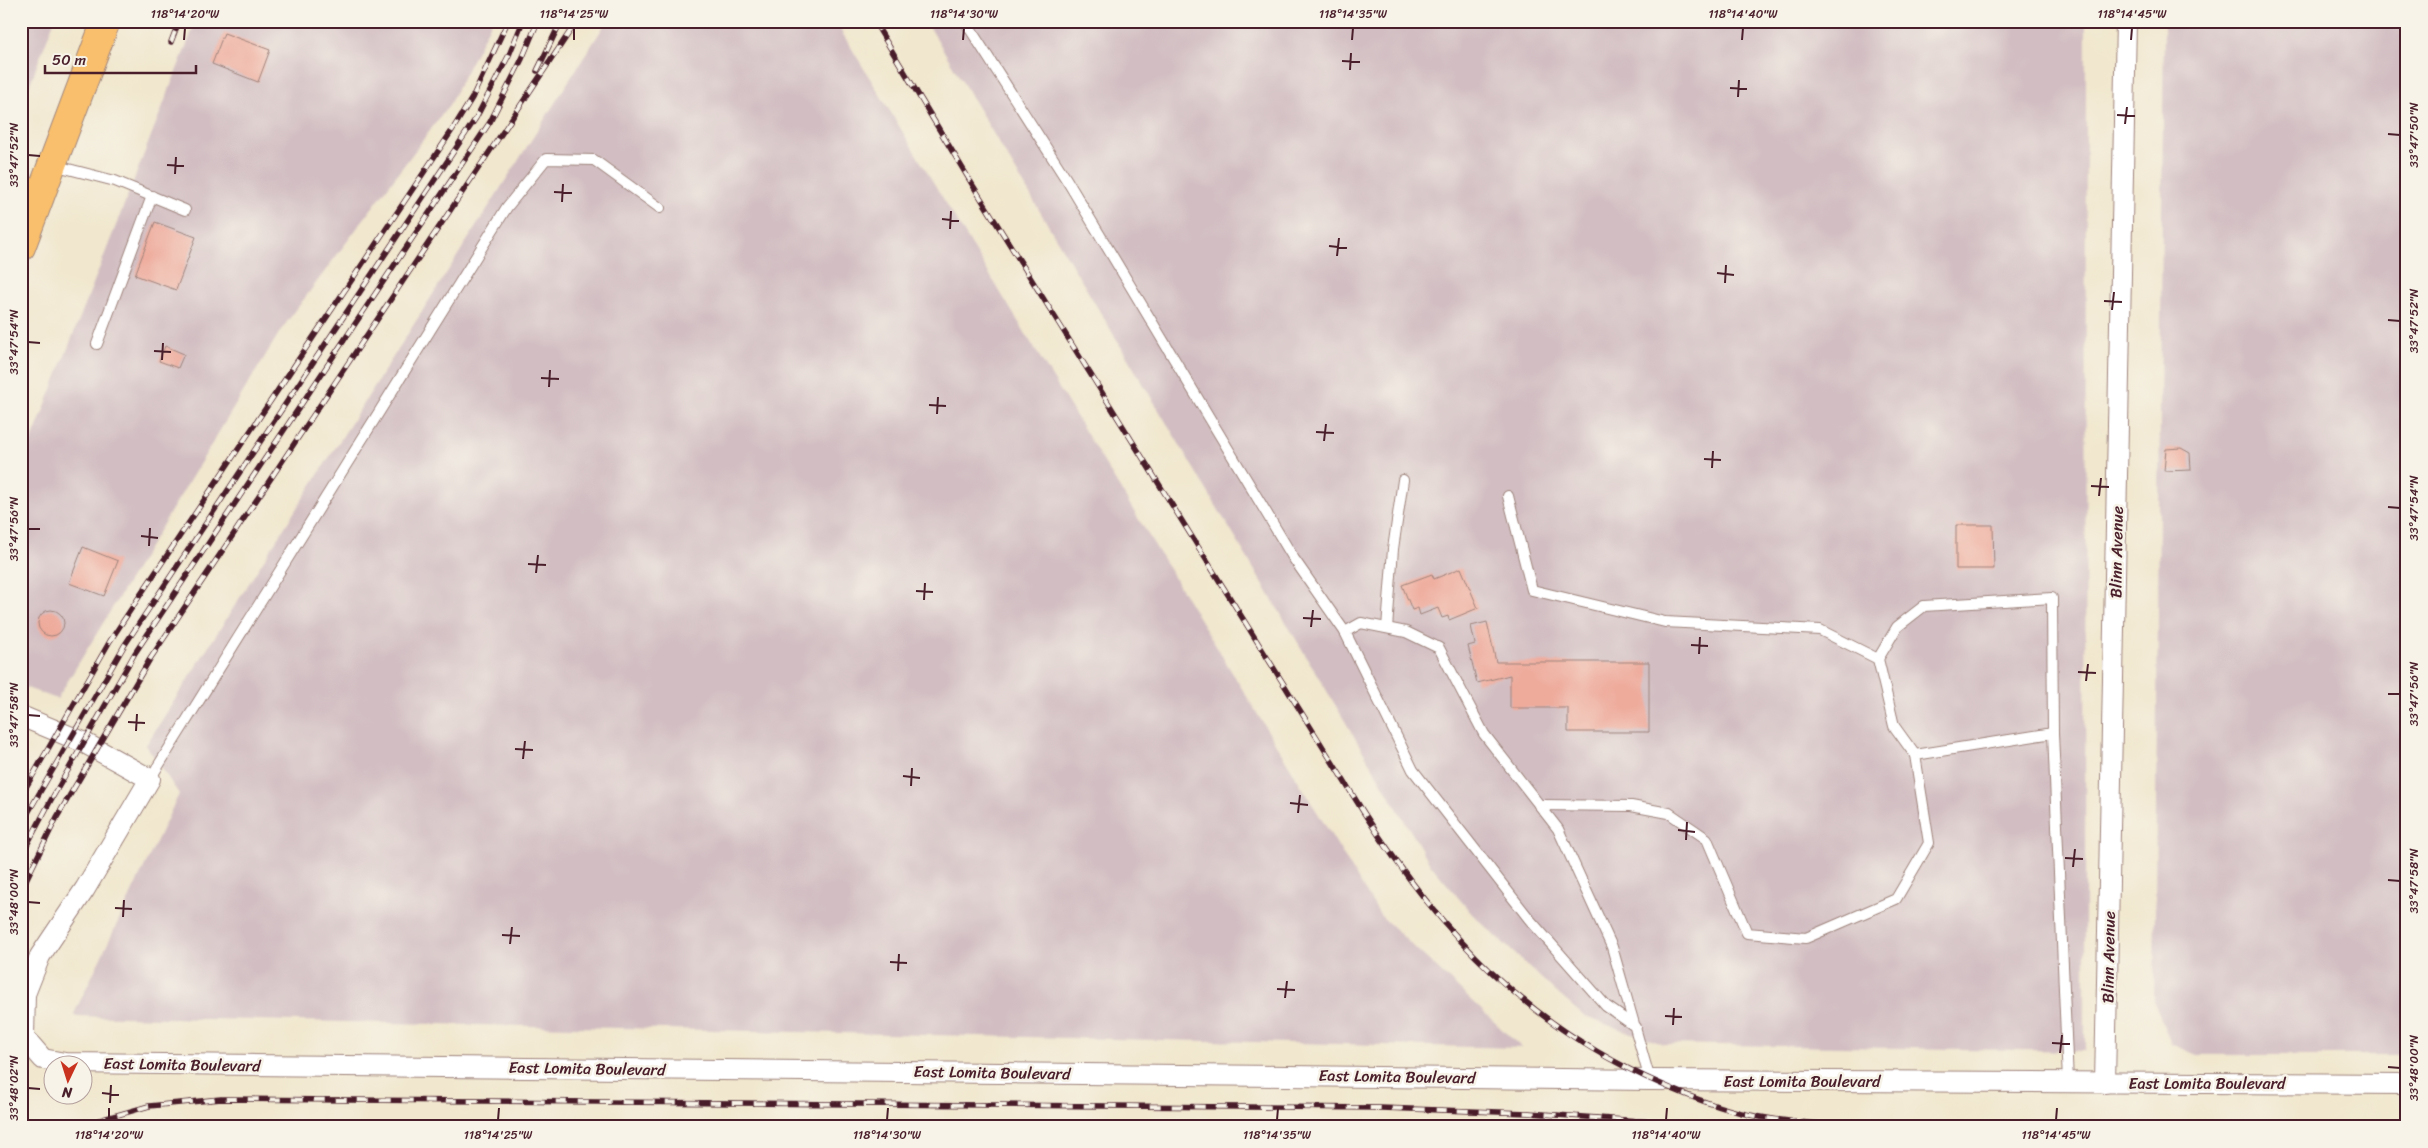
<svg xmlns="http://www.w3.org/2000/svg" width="2428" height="1148" viewBox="0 0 2428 1148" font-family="Sriracha,sans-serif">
<rect width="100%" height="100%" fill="#f7f3e8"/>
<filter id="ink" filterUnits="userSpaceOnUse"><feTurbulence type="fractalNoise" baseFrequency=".02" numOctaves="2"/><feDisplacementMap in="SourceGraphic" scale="10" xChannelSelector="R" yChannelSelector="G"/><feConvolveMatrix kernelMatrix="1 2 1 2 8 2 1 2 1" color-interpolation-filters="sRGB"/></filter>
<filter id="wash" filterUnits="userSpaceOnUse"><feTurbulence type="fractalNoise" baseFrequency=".0096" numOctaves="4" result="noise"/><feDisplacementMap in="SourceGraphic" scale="20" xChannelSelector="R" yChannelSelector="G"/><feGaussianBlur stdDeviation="1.12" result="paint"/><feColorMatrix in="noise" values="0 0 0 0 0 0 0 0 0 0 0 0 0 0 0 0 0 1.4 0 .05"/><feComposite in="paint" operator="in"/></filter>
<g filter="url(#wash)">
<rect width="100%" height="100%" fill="#f1e7ce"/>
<g fill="#d2bec2">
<path d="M21,21h33l-33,86z"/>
<path d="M196,21h296l-43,84 -168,225 -224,369 -36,-13v-218z"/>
<path d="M607,21h228l545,894 142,133 -1449,-32 106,-222 -33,-49z"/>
<path d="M926,21h1160l-1,1030 -422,-7 -78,-27 -27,-23 -86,-80 -41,-49z"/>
<path d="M2164,21h243v1034h-210l-26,-11 -17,-42z"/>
</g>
<g id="blocks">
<g fill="#eeab9c">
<path d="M224,33l46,17 -12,32 -46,-18z"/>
<path d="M155,222l41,15 -20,53 -41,-15z"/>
<path d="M165,346l19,8 -6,14 -19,-7z"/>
<path d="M2181,448l9,5 1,17 -27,1 2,-22z"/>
<path d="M1956,525h37l1,44h-38z"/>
<path d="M83,547l35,14 -14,35 -35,-13z"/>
<path d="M1461,568l17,40 -29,12 -1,-4 -6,2 -4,-10 -18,7 -2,-7 -6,2 -10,-25 30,-11 2,5z"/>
<circle cx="51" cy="623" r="13"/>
<path d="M1487,622l9,40h153v70h-81v-24h-58v-33l-33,8 -9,-37 7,-2 -4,-18z"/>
</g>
</g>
</g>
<g filter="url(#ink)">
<use href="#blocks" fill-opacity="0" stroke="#9e837c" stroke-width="1"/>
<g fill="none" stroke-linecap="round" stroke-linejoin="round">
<defs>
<g id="service">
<path d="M965,21l103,161 226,377 51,73"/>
<path d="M53,165l62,16 70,29"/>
<path d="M97,344l55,-148"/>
<path d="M1508,496l24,94 133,32 155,8 58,29"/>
<path d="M1387,628l6,-79 10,-69"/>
<path d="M1915,755l-21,-29 -16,-67 19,-32 27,-21 128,-8 1,135 15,349"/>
<path d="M150,779l357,-572 39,-48 48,1 66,48"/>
<path d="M1539,805l92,1 38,7 38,26 40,94 59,5 90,-39 33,-56 -14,-88 138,-22"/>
<path d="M1636,1027l-30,-21 -76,-86 -117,-150 -68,-138 16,-9 45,9 33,16 45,86 74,95 54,118 38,133"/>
</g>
<g id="minor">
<path d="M21,716l62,26 67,37 -65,110 -45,67 -15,38 -1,43 19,22 22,4 1585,17 757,4"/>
<path d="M2105,1083l21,-1062"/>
</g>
<path id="primary" d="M21,247l85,-226"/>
</defs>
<use href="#service" stroke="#9e837c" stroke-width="12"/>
<use href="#minor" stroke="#9e837c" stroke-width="22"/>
<use href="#primary" stroke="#9e837c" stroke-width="30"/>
<use href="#service" stroke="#fff" stroke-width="10"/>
<use href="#minor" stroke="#fff" stroke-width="20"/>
<use href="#primary" stroke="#f9bf6c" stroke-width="28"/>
<defs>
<g id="rail">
<path d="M874,21l98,163 392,629c77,121 164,213 297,271 29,13 58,24 89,31 38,8 78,9 117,12"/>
<path d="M171,42l8,-21"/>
<path d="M537,71l24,-50"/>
<path d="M21,796l89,-155 31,-47 310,-462 21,-34 36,-77"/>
<path d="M21,825l103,-179 352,-528 33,-63 14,-34"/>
<path d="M21,856l30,-56 84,-147 355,-531 32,-63 16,-38"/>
<path d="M21,890l36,-73 93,-158 427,-638"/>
<path d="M75,1127l74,-21 72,-7 1159,9 149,5 193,14"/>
</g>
</defs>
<use href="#rail" stroke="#4a1f2b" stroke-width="5.5"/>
<use href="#rail" stroke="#f7f3e8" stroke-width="4" stroke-dasharray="11" stroke-linecap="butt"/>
</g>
</g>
<path fill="none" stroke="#4a1f2b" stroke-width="2" d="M184,40l1,-12M574,40v-12M963,40l1,-12M1352,40l1,-12M1742,40l1,-12M2131,40l1,-12M1342,61l18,1M1350,70l1,-17M1730,88l17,1M1738,97l1,-17M2117,115l18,1M2125,124l2,-17M2388,134l12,1M28,155l12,1M167,165l17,1M175,174l1,-17M554,192l18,1M562,202l1,-18M942,219l17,2M950,229l1,-18M1329,246l18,2M1337,256l2,-18M1717,273l17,2M1725,283l1,-18M2104,301l18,1M2112,310l2,-18M2388,320l12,1M28,342l12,1M154,351l17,1M162,360l1,-17M541,378l18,1M549,387l1,-17M929,405l17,1M937,414l1,-17M1316,432l18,1M1324,441l2,-17M1704,459l17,1M1712,468l1,-17M2091,486l18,1M2099,496l2,-18M2388,507l12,1M28,529h12M141,536l17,2M149,546l1,-18M528,564l18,1M536,573l2,-18M916,591l17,1M924,600l1,-17M1303,618l18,1M1311,627l2,-17M1691,645l17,1M1699,654l1,-17M2078,672l18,1M2086,681l2,-17M2388,694h12M28,715l12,1M128,722l17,1M136,731l1,-17M515,749l18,1M523,759l2,-18M903,776l17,2M911,786l1,-18M1290,803l18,2M1298,813l2,-18M1678,830l17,2M1686,840l1,-18M2065,858l18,1M2073,867l2,-18M2388,880l12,1M28,902l12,1M115,908l17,1M123,917l1,-17M502,935l18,1M510,944l2,-17M890,962l17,1M898,971l1,-17M1277,989l18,1M1285,998l2,-17M1665,1016l17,1M1673,1025l1,-17M2052,1043l18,1M2060,1053l2,-18M2388,1067l12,1M28,1088l12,1M102,1093l17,2M110,1103l1,-18M109,1120v-12M498,1120l1,-12M887,1120l1,-12M1277,1120l1,-12M1666,1120l1,-12M2056,1120l1,-12"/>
<g text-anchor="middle" stroke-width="5" stroke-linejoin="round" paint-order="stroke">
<g font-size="16" fill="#4a1f2b" stroke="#f7f3e8">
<text transform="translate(2116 552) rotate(-89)" y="6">Blinn Avenue</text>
<text transform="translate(2108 957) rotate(-89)" y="6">Blinn Avenue</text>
<text transform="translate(182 1064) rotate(1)" y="6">East Lomita Boulevard</text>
<text transform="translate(587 1068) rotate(1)" y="6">East Lomita Boulevard</text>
<text transform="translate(992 1072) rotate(1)" y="6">East Lomita Boulevard</text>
<text transform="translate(1397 1076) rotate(1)" y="6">East Lomita Boulevard</text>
<text x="1802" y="1087">East Lomita Boulevard</text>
<text x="2207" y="1089">East Lomita Boulevard</text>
</g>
</g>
<rect width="2428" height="1148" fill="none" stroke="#f7f3e8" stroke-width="55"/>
<g transform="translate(68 1080) rotate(184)"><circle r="24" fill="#f7f3e8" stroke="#b29e9c"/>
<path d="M0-4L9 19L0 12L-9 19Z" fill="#c8321e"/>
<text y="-8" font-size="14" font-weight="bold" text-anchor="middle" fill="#4a1f2b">N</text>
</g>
<path d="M45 65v8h151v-8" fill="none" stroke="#4a1f2b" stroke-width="2.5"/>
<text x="52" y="65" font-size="15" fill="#4a1f2b" stroke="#f7f3e8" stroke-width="4" paint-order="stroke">50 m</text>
<rect x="28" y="28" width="2372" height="1092" fill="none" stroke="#4a1f2b" stroke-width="2"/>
<g font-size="12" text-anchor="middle" fill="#4a1f2b">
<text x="185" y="18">118°14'20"W</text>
<text x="574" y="18">118°14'25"W</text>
<text x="964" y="18">118°14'30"W</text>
<text x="1353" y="18">118°14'35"W</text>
<text x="1743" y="18">118°14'40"W</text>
<text x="2132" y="18">118°14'45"W</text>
<text transform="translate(2414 135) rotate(-90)" y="4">33°47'50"N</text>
<text transform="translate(14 155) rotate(-90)" y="4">33°47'52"N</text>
<text transform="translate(2414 321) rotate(-90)" y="4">33°47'52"N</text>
<text transform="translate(14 342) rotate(-90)" y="4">33°47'54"N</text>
<text transform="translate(2414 508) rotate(-90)" y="4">33°47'54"N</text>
<text transform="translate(14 529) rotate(-90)" y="4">33°47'56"N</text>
<text transform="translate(2414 694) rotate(-90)" y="4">33°47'56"N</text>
<text transform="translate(14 715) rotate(-90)" y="4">33°47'58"N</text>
<text transform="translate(2414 881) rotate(-90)" y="4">33°47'58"N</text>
<text transform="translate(14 902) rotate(-90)" y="4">33°48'00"N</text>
<text transform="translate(2414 1068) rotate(-90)" y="4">33°48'00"N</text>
<text transform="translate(14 1088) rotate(-90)" y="4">33°48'02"N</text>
<text x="109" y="1139">118°14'20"W</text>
<text x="498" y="1139">118°14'25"W</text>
<text x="887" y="1139">118°14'30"W</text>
<text x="1277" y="1139">118°14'35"W</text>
<text x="1666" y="1139">118°14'40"W</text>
<text x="2056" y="1139">118°14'45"W</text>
</g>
</svg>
